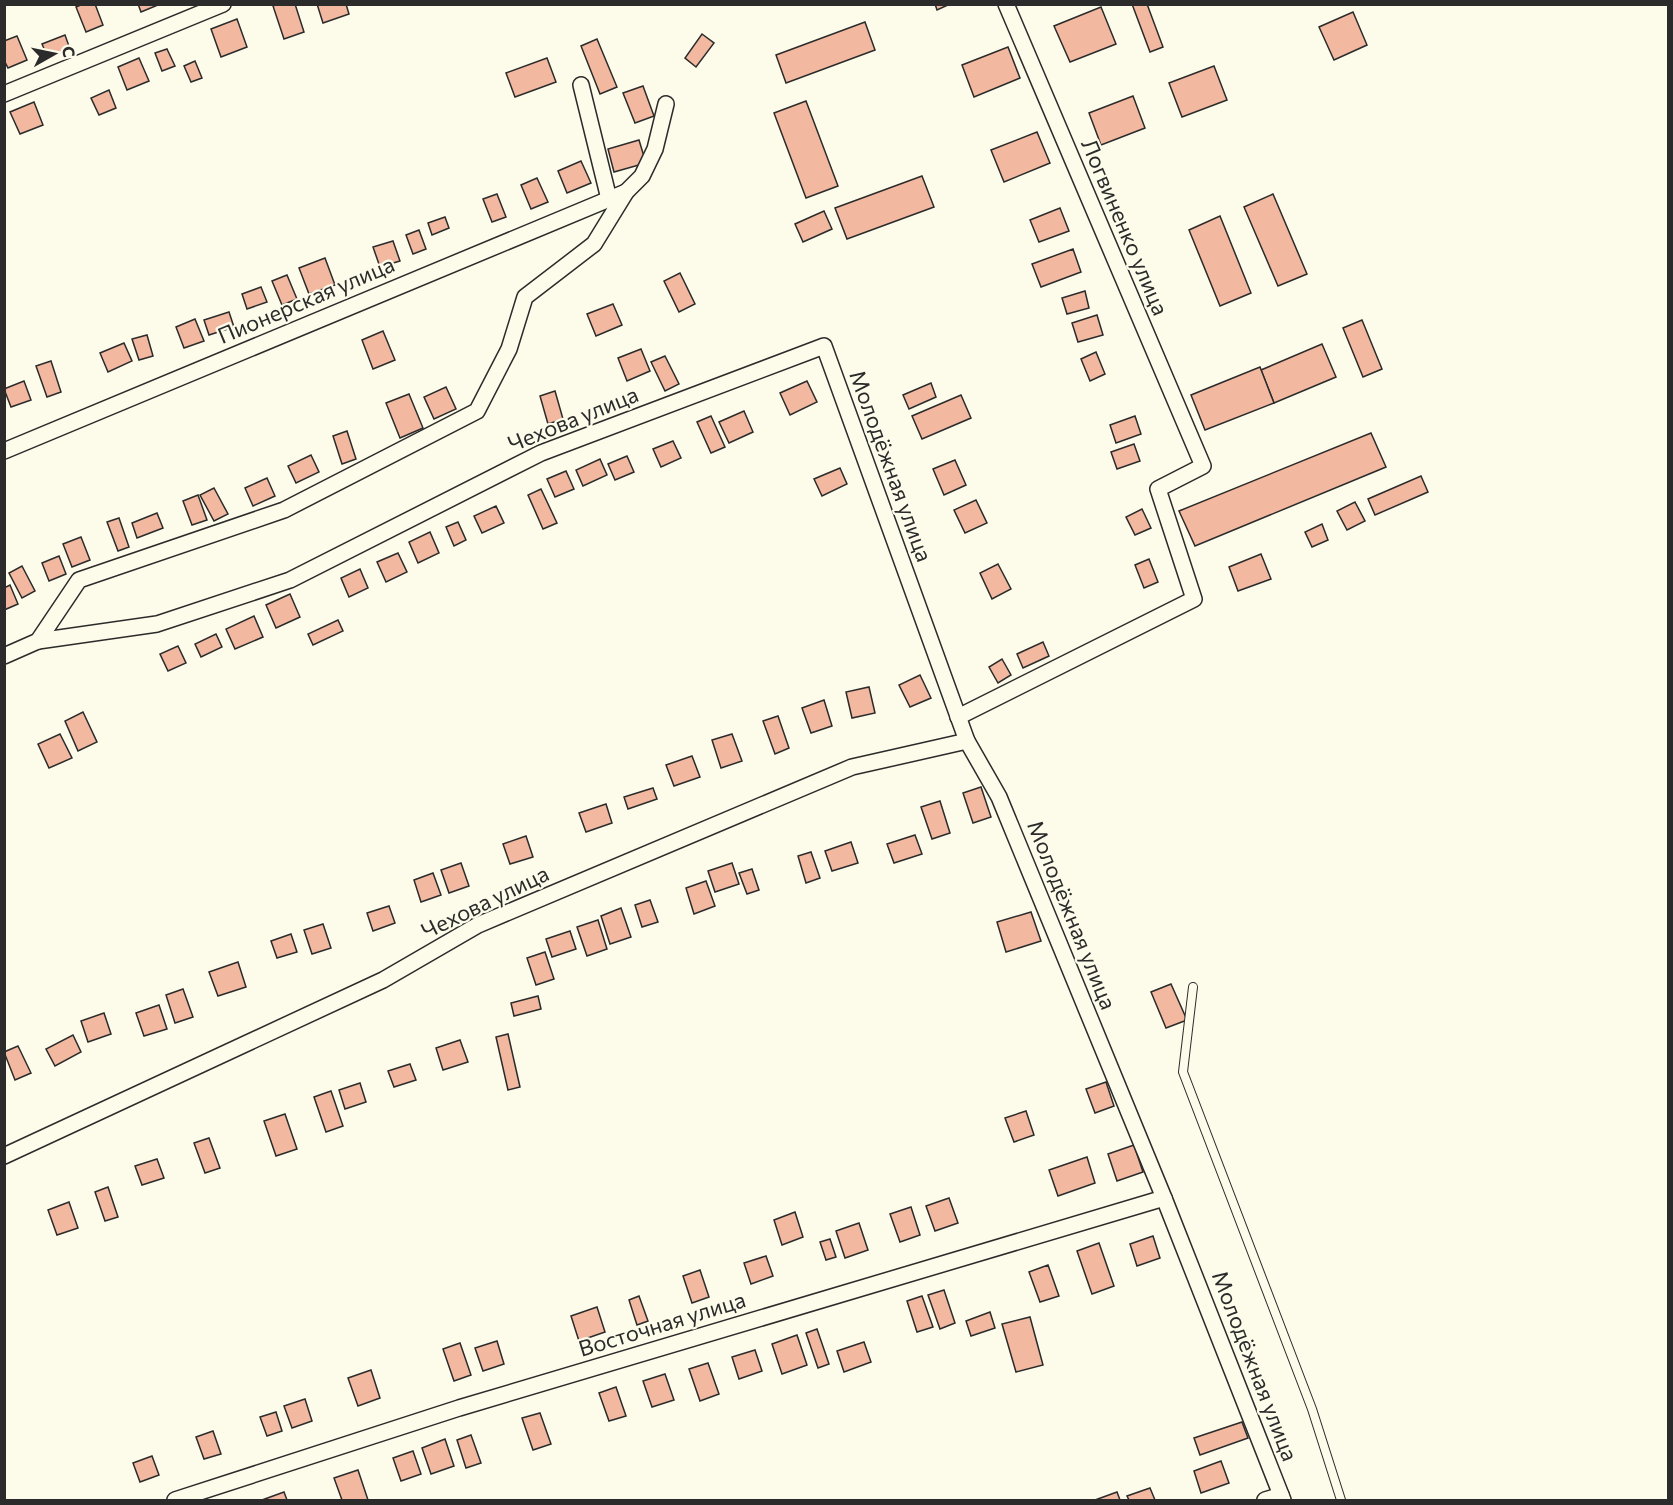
<svg xmlns="http://www.w3.org/2000/svg" width="1673" height="1505" viewBox="0 0 1673 1505" font-family="Commissioner,sans-serif">
<rect width="100%" height="100%" fill="#fdfbea"/>
<g fill="#f2b8a0" stroke="#2b2b2b" stroke-width="1.5">
<path d="M83,4h12l8,21 -17,7 -10,-25z"/>
<path d="M138,4h20v1l-17,7z"/>
<path d="M277,4h18l9,28 -20,7 -11,-33z"/>
<path d="M317,4h29l3,10 -26,9z"/>
<path d="M935,4h15l-13,6z"/>
<path d="M1132,4h15l16,43 -13,5z"/>
<path d="M1101,7l15,37 -46,18 -16,-36z"/>
<path d="M1353,12l14,33 -33,15 -15,-33z"/>
<path d="M237,19l10,28 -26,10 -10,-28z"/>
<path d="M865,22l10,28 -89,33 -10,-28z"/>
<path d="M702,34l12,9 -18,24 -11,-9z"/>
<path d="M65,35l5,14 -22,9 -6,-14z"/>
<path d="M17,36l10,24 -19,8 -4,-8v-19z"/>
<path d="M597,39l20,48 -17,7 -19,-48z"/>
<path d="M1008,47l12,31 -46,19 -12,-32z"/>
<path d="M167,49l8,17 -13,5 -7,-18z"/>
<path d="M139,58l10,23 -22,9 -9,-23z"/>
<path d="M547,58l9,24 -41,15 -9,-24z"/>
<path d="M195,61l7,17 -11,4 -7,-16z"/>
<path d="M1214,66l13,34 -45,17 -13,-34z"/>
<path d="M643,86l11,30 -19,7 -12,-30z"/>
<path d="M109,90l7,18 -17,7 -8,-17z"/>
<path d="M1133,96l12,32 -44,17 -12,-32z"/>
<path d="M806,101l32,85 -32,12 -32,-85z"/>
<path d="M34,102l9,23 -23,9 -10,-22z"/>
<path d="M1037,132l13,31 -46,19 -13,-32z"/>
<path d="M639,140l7,23 -32,9 -6,-23z"/>
<path d="M581,161l10,22 -24,10 -9,-22z"/>
<path d="M922,176l12,31 -87,32 -12,-31z"/>
<path d="M537,178l11,24 -17,7 -10,-24z"/>
<path d="M497,194l9,23 -14,5 -9,-23z"/>
<path d="M1273,194l34,80 -29,12 -34,-79z"/>
<path d="M1060,208l9,23 -30,11 -9,-22z"/>
<path d="M824,211l8,18 -29,13 -8,-18z"/>
<path d="M1220,216l31,77 -31,13 -31,-76z"/>
<path d="M445,217l4,11 -17,7 -4,-12z"/>
<path d="M419,230l7,19 -13,5 -7,-19z"/>
<path d="M393,241l7,20 -20,6 -7,-20z"/>
<path d="M1073,249l8,23 -40,15 -9,-23z"/>
<path d="M325,258l10,27 -26,9 -10,-26z"/>
<path d="M680,273l15,31 -16,8 -15,-31z"/>
<path d="M287,275l10,24 -15,6 -10,-24z"/>
<path d="M261,287l6,15 -20,7 -5,-15z"/>
<path d="M1085,291l4,17 -22,6 -5,-16z"/>
<path d="M613,304l9,21 -26,11 -9,-22z"/>
<path d="M229,312l5,15 -25,8 -5,-15z"/>
<path d="M1097,315l6,20 -25,7 -6,-19z"/>
<path d="M195,319l9,22 -20,7 -8,-21z"/>
<path d="M1362,320l20,49 -19,8 -20,-49z"/>
<path d="M383,331l12,29 -22,9 -11,-29z"/>
<path d="M147,335l6,21 -14,4 -7,-21z"/>
<path d="M124,343l8,18 -24,11 -8,-19z"/>
<path d="M1322,344l14,33 -62,26 -13,-33z"/>
<path d="M641,349l9,22 -23,10 -9,-23z"/>
<path d="M1096,352l9,22 -15,7 -9,-22z"/>
<path d="M665,356l14,28 -14,7 -14,-29z"/>
<path d="M51,361l10,31 -14,5 -11,-31z"/>
<path d="M1260,367l14,36 -69,27 -14,-35z"/>
<path d="M24,381l7,19 -20,7 -7,-18z"/>
<path d="M807,381l10,21 -27,13 -10,-22z"/>
<path d="M931,383l5,14 -27,12 -6,-14z"/>
<path d="M446,387l10,22 -22,10 -10,-22z"/>
<path d="M555,391l8,28 -15,5 -8,-28z"/>
<path d="M409,394l14,34 -23,10 -14,-35z"/>
<path d="M961,395l10,23 -49,21 -10,-23z"/>
<path d="M744,411l9,21 -24,11 -10,-21z"/>
<path d="M711,416l14,31 -14,6 -14,-31z"/>
<path d="M1135,416l6,18 -25,9 -6,-18z"/>
<path d="M347,431l9,28 -14,5 -9,-28z"/>
<path d="M1371,433l15,34 -191,79 -16,-35z"/>
<path d="M673,441l8,17 -20,9 -8,-18z"/>
<path d="M1134,444l6,17 -23,8 -6,-17z"/>
<path d="M311,455l8,17 -23,11 -8,-17z"/>
<path d="M627,456l7,16 -19,8 -7,-16z"/>
<path d="M600,459l7,16 -24,11 -7,-16z"/>
<path d="M955,460l11,25 -22,10 -11,-26z"/>
<path d="M840,468l7,16 -25,12 -8,-17z"/>
<path d="M566,471l8,18 -19,8 -8,-18z"/>
<path d="M1421,476l7,16 -53,23 -7,-16z"/>
<path d="M267,478l8,18 -22,10 -8,-18z"/>
<path d="M214,488l14,26 -14,7 -14,-26z"/>
<path d="M541,489l16,34 -14,6 -15,-34z"/>
<path d="M198,495l9,25 -15,5 -9,-24z"/>
<path d="M976,500l11,23 -22,10 -11,-23z"/>
<path d="M1355,502l10,19 -18,9 -10,-19z"/>
<path d="M496,506l8,17 -22,10 -8,-17z"/>
<path d="M1142,509l9,19 -16,7 -9,-18z"/>
<path d="M157,513l6,15 -26,10 -5,-15z"/>
<path d="M119,518l10,29 -11,4 -11,-29z"/>
<path d="M458,522l8,18 -12,6 -8,-19z"/>
<path d="M1322,524l6,16 -16,7 -7,-15z"/>
<path d="M430,532l9,21 -21,10 -9,-21z"/>
<path d="M81,537l9,23 -18,7 -9,-23z"/>
<path d="M398,553l9,19 -21,10 -9,-20z"/>
<path d="M1261,554l10,25 -33,12 -9,-24z"/>
<path d="M59,556l7,18 -17,7 -7,-18z"/>
<path d="M1149,559l9,23 -14,6 -9,-23z"/>
<path d="M998,564l13,25 -19,10 -12,-26z"/>
<path d="M22,566l13,25 -13,7 -13,-25z"/>
<path d="M360,569l8,19 -19,9 -8,-19z"/>
<path d="M10,585l8,19 -14,6v-22z"/>
<path d="M290,594l10,23 -24,11 -10,-23z"/>
<path d="M254,616l9,21 -28,12 -9,-20z"/>
<path d="M338,620l5,11 -30,14 -5,-11z"/>
<path d="M216,634l6,13 -21,10 -6,-13z"/>
<path d="M1043,642l6,14 -26,12 -6,-14z"/>
<path d="M178,646l8,17 -18,8 -8,-17z"/>
<path d="M1002,659l9,16 -13,8 -9,-16z"/>
<path d="M920,675l11,23 -21,9 -11,-22z"/>
<path d="M869,687l6,26 -23,5 -6,-26z"/>
<path d="M824,700l8,26 -21,7 -9,-25z"/>
<path d="M83,712l14,30 -19,9 -13,-30z"/>
<path d="M778,716l11,32 -14,6 -12,-33z"/>
<path d="M60,734l12,24 -23,10 -11,-24z"/>
<path d="M732,734l10,27 -21,7 -9,-28z"/>
<path d="M692,756l8,21 -26,9 -8,-21z"/>
<path d="M981,787l10,30 -18,6 -10,-30z"/>
<path d="M653,788l4,11 -29,10 -4,-12z"/>
<path d="M940,801l10,32 -18,6 -11,-32z"/>
<path d="M606,804l6,19 -26,9 -7,-19z"/>
<path d="M915,835l7,19 -28,9 -7,-19z"/>
<path d="M526,836l7,21 -23,7 -7,-20z"/>
<path d="M851,842l7,21 -26,8 -7,-20z"/>
<path d="M811,852l9,26 -14,5 -8,-27z"/>
<path d="M461,863l8,23 -20,7 -8,-23z"/>
<path d="M732,863l7,21 -24,8 -7,-21z"/>
<path d="M752,869l7,21 -12,4 -8,-21z"/>
<path d="M433,873l8,22 -20,7 -7,-22z"/>
<path d="M706,881l9,25 -21,8 -8,-26z"/>
<path d="M650,900l8,22 -16,5 -7,-22z"/>
<path d="M389,906l6,17 -22,8 -6,-18z"/>
<path d="M621,908l10,29 -21,7 -9,-28z"/>
<path d="M1031,912l10,29 -35,11 -9,-30z"/>
<path d="M598,920l9,29 -20,7 -10,-29z"/>
<path d="M323,924l8,24 -19,6 -8,-24z"/>
<path d="M570,931l6,18 -24,8 -6,-18z"/>
<path d="M291,934l6,18 -20,6 -6,-17z"/>
<path d="M545,952l9,27 -18,6 -9,-27z"/>
<path d="M238,962l8,25 -28,9 -9,-24z"/>
<path d="M1171,984l16,36 -21,8 -15,-36z"/>
<path d="M183,989l10,28 -18,6 -9,-28z"/>
<path d="M538,996l3,13 -27,7 -3,-13z"/>
<path d="M159,1005l8,24 -23,7 -8,-23z"/>
<path d="M104,1013l7,21 -23,8 -7,-21z"/>
<path d="M508,1034l12,53 -12,3 -12,-53z"/>
<path d="M73,1035l8,17 -26,14 -9,-17z"/>
<path d="M460,1040l8,22 -25,8 -7,-22z"/>
<path d="M18,1046l13,27 -16,7 -11,-28z"/>
<path d="M410,1064l6,16 -22,7 -6,-16z"/>
<path d="M1106,1082l8,24 -19,7 -9,-24z"/>
<path d="M360,1083l6,19 -21,7 -6,-19z"/>
<path d="M331,1091l12,35 -17,6 -12,-35z"/>
<path d="M1026,1111l8,24 -20,7 -9,-24z"/>
<path d="M285,1114l12,35 -21,7 -12,-35z"/>
<path d="M209,1138l11,30 -15,5 -11,-30z"/>
<path d="M1134,1145l9,27 -26,9 -9,-27z"/>
<path d="M1087,1157l8,26 -37,13 -9,-26z"/>
<path d="M157,1159l7,19 -22,7 -7,-19z"/>
<path d="M108,1187l10,30 -13,4 -10,-29z"/>
<path d="M949,1198l9,25 -23,8 -9,-25z"/>
<path d="M69,1202l9,26 -21,7 -9,-25z"/>
<path d="M911,1207l9,28 -20,7 -10,-28z"/>
<path d="M795,1212l8,25 -21,8 -8,-25z"/>
<path d="M859,1223l9,27 -23,8 -9,-27z"/>
<path d="M1153,1236l7,22 -23,8 -7,-22z"/>
<path d="M830,1239l6,18 -10,3 -6,-18z"/>
<path d="M1099,1243l15,43 -22,8 -15,-43z"/>
<path d="M766,1256l7,20 -22,8 -7,-21z"/>
<path d="M1048,1265l11,31 -19,6 -11,-30z"/>
<path d="M700,1270l9,27 -17,6 -9,-27z"/>
<path d="M944,1290l11,33 -15,6 -12,-34z"/>
<path d="M639,1296l9,25 -11,4 -8,-25z"/>
<path d="M922,1296l11,31 -16,5 -10,-31z"/>
<path d="M597,1307l8,25 -26,9 -8,-25z"/>
<path d="M990,1312l5,16 -24,8 -5,-15z"/>
<path d="M1030,1317l13,48 -27,7 -14,-48z"/>
<path d="M817,1329l12,35 -11,4 -12,-35z"/>
<path d="M797,1335l10,30 -25,9 -10,-30z"/>
<path d="M497,1341l7,23 -21,7 -8,-23z"/>
<path d="M864,1342l7,20 -27,10 -7,-21z"/>
<path d="M460,1343l11,32 -17,6 -11,-32z"/>
<path d="M755,1350l7,21 -23,8 -7,-22z"/>
<path d="M708,1363l11,31 -19,7 -11,-32z"/>
<path d="M371,1370l9,28 -22,8 -10,-28z"/>
<path d="M665,1374l9,26 -22,7 -9,-26z"/>
<path d="M616,1387l10,29 -17,5 -10,-28z"/>
<path d="M305,1399l7,22 -20,7 -8,-22z"/>
<path d="M276,1412l6,19 -15,5 -7,-19z"/>
<path d="M540,1413l11,31 -18,6 -11,-32z"/>
<path d="M1242,1422l6,16 -48,17 -6,-17z"/>
<path d="M213,1431l8,23 -17,5 -8,-22z"/>
<path d="M471,1435l10,28 -15,5 -9,-28z"/>
<path d="M445,1439l9,27 -23,8 -9,-26z"/>
<path d="M413,1451l8,23 -20,7 -8,-23z"/>
<path d="M152,1456l7,19 -19,7 -7,-19z"/>
<path d="M1221,1461l8,22 -28,10 -7,-22z"/>
<path d="M358,1470l10,30h-26l-8,-22z"/>
<path d="M1150,1488l5,12h-26l-2,-4z"/>
<path d="M284,1492l3,8h-25z"/>
<path d="M1117,1492l3,8h-25z"/>
</g>
<g fill="none" stroke-linecap="round" stroke-linejoin="round">
<defs>
<path id="lane" d="M1193,987l-10,85 129,337 29,91"/>
<g id="street">
<path d="M581,85l28,114"/>
<path d="M4,94l219,-90"/>
<path d="M4,451l622,-259"/>
<path d="M38,641l119,-17 133,-44 251,-127 283,-107 143,395 32,56 165,401 119,302"/>
<path d="M4,656l34,-15 41,-61 205,-70 193,-99 32,-62 16,-52 69,-53 32,-52 16,-16 13,-27 11,-45"/>
<path d="M958,717l236,-118 -36,-110 45,-23 -197,-462"/>
<path d="M4,1156l379,-176 95,-55 374,-158 115,-26"/>
<path d="M175,1500l284,-92 705,-210"/>
<path d="M1265,1500l16,-5"/>
</g>
</defs>
<use href="#lane" stroke="#2b2b2b" stroke-width="10"/>
<use href="#street" stroke="#2b2b2b" stroke-width="18"/>
<use href="#lane" stroke="#fdfbea" stroke-width="8"/>
<use href="#street" stroke="#fdfbea" stroke-width="15"/>
</g>
<g text-anchor="middle" stroke-width="4.5" stroke-linejoin="round" paint-order="stroke">
<g font-size="22" fill="#2b2b2b" stroke="#fdfbea">
<text transform="translate(1125 227) rotate(67)" y="8">Логвиненко улица</text>
<text transform="translate(306 300) rotate(-23)" y="8">Пионерская улица</text>
<text transform="translate(573 419) rotate(-22)" y="8">Чехова улица</text>
<text transform="translate(891 466) rotate(70)" y="8">Молодёжная улица</text>
<text transform="translate(485 902) rotate(-26)" y="8">Чехова улица</text>
<text transform="translate(1072 915) rotate(68)" y="8">Молодёжная улица</text>
<text transform="translate(662 1324) rotate(-17)" y="8">Восточная улица</text>
<text transform="translate(1255 1366) rotate(69)" y="8">Молодёжная улица</text>
</g>
</g>
<rect width="1673" height="1505" fill="none" stroke="#2b2b2b" stroke-width="12"/>
<g transform="translate(54 54) rotate(81)" stroke="#fdfbea" stroke-width="4.5" paint-order="stroke">
<path d="M0-4.5L10 22L0 15L-10 22Z" fill="#2b2b2b"/>
<text y="-9" font-size="16" font-weight="bold" text-anchor="middle" fill="#2b2b2b">С</text>
</g>
</svg>
